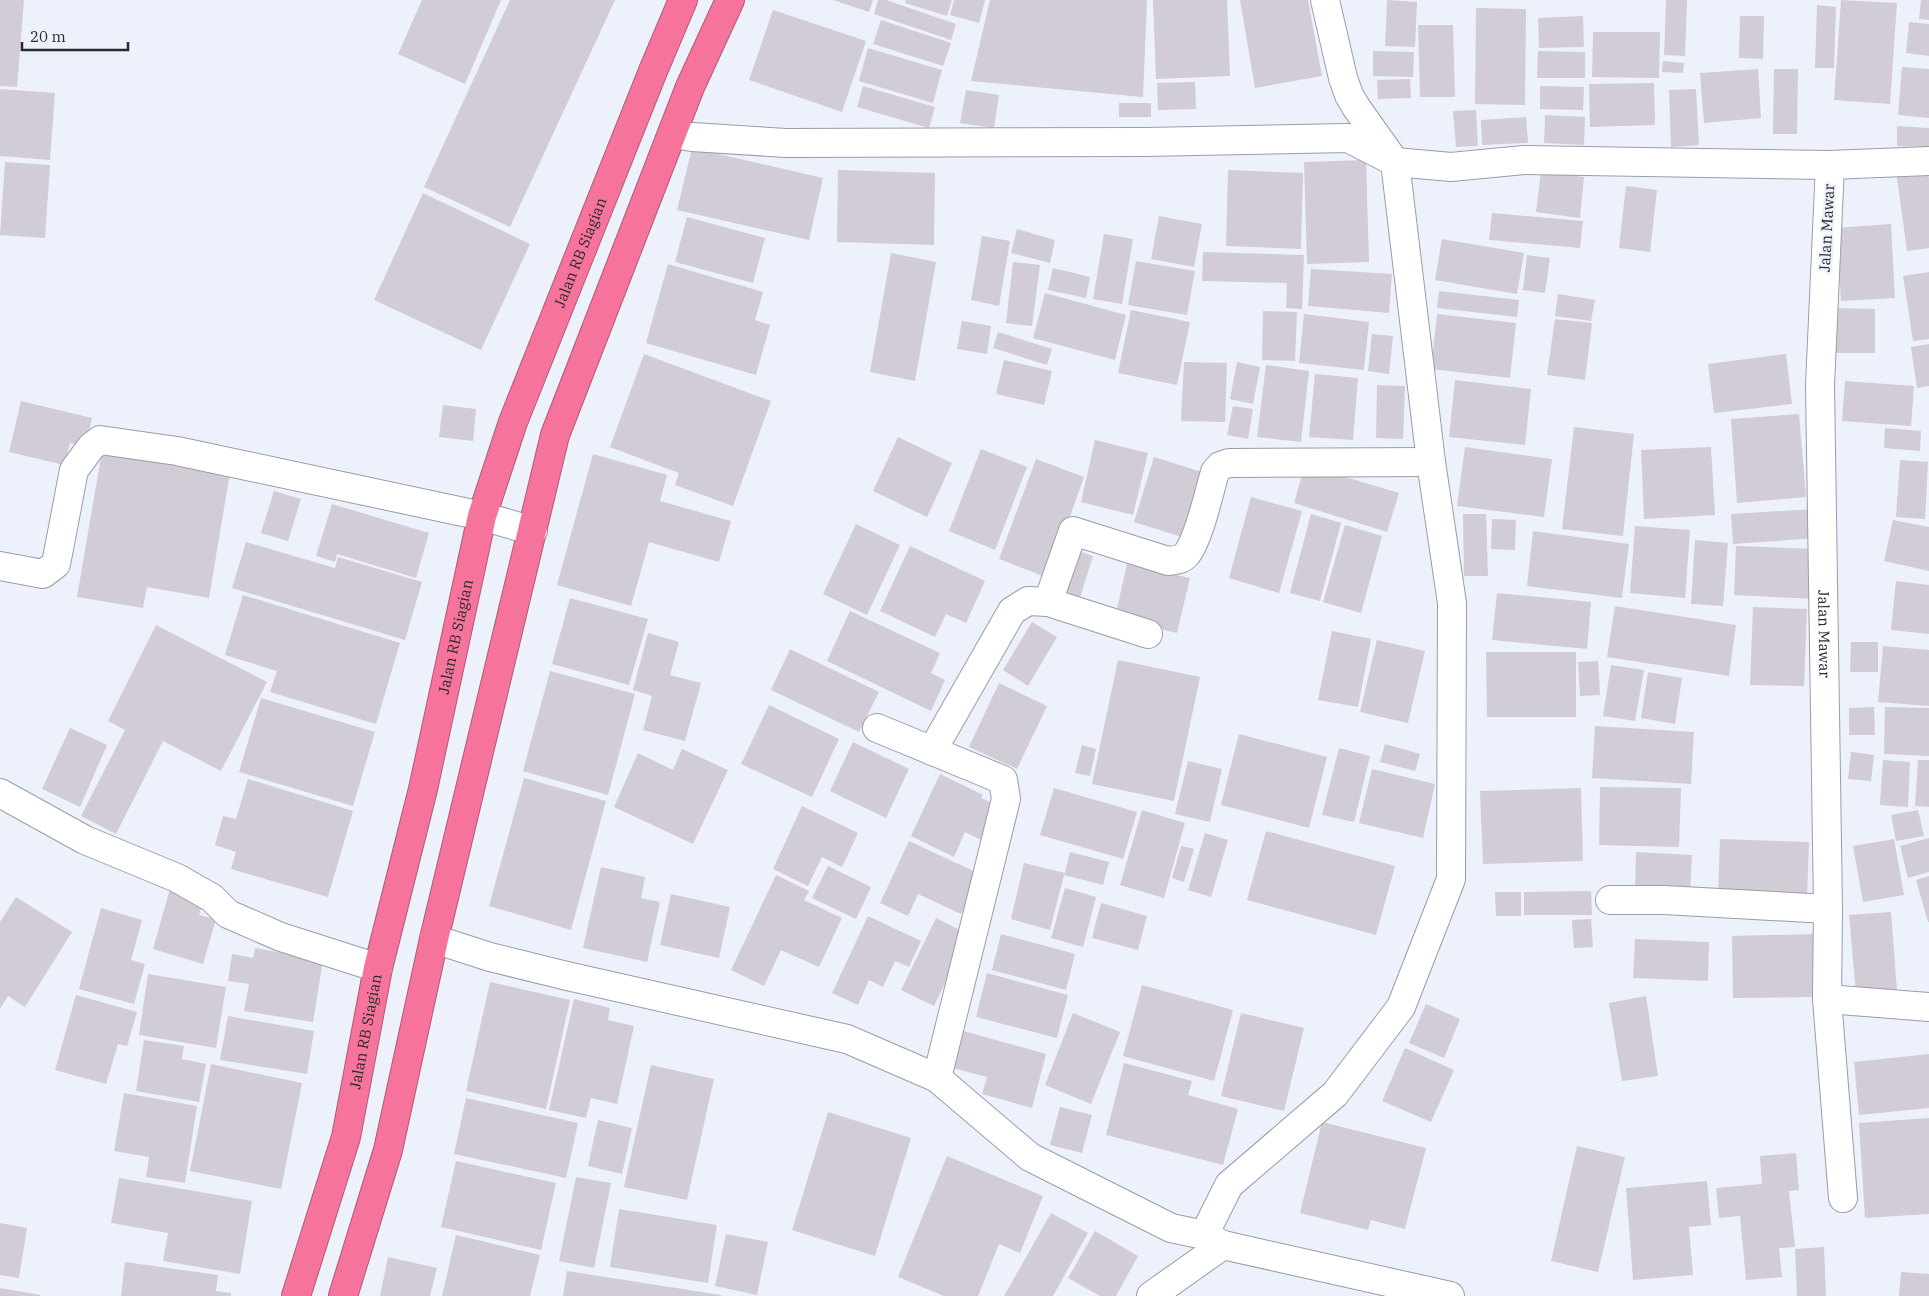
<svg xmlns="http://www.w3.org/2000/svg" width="1929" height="1296" viewBox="0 0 1929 1296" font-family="'IBM Plex Serif',serif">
<rect width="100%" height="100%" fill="#edf1fc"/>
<g fill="#d2ccd6">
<path d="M0,0h24l-7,87 -17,-1z"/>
<path d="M422,0h79l-36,84 -67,-30z"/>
<path d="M510,0h105l-105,227 -86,-40z"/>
<path d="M833,0h40l-4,12z"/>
<path d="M878,0h8l70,24 -5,16 -77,-26z"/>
<path d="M906,0h46l-5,16 -42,-13z"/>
<path d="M954,0h31l-6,23 -29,-8z"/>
<path d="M990,0h157l-4,97 -172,-16z"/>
<path d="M1153,0h74l3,76 -74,3z"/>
<path d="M1240,0h68l14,76 -67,12z"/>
<path d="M1387,0l30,2 -2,45 -30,-1z"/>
<path d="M1666,0h21l-2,56 -21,-1z"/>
<path d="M1841,0l56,3 -7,101 -56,-4z"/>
<path d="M1921,0h8v20l-10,-1z"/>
<path d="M1817,5l19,2 -2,61h-19z"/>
<path d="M1476,8l50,1 -1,96 -50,-1z"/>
<path d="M773,10l93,31 -24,71 -93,-32z"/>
<path d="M1583,16l1,31 -45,1 -1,-30z"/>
<path d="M1740,16h24l-1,43 -24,-1z"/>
<path d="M881,20l70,23 -8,23 -70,-22z"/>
<path d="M1909,22l20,2v32l-23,-3z"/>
<path d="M1418,25h35l2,72h-35z"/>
<path d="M1593,32h67l-1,46 -67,-1z"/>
<path d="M868,48l74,22 -9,33 -74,-22z"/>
<path d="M1373,51l41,1 -1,25 -40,-1z"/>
<path d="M1538,51l47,1v26h-48z"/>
<path d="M1663,61l21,2 -1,10 -21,-1z"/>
<path d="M1902,67l27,2v49l-31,-3z"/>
<path d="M1758,69l3,49 -57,5 -4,-50z"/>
<path d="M1774,69h24l-1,65h-24z"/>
<path d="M1410,79l1,19 -33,1 -1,-19z"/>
<path d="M1195,82l1,27 -38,1 -1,-27z"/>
<path d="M1654,83l1,42 -65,2 -1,-43z"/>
<path d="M863,86l72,21 -6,21 -72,-21z"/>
<path d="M1540,86l44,1 -1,23 -43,-1z"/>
<path d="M0,89l55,4 -5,67 -50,-4z"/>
<path d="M1696,89l3,56 -28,2 -2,-57z"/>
<path d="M966,90l33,5 -5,33 -34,-5z"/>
<rect x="1119" y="103" width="32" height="14"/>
<path d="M1476,110l2,36 -22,1 -3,-36z"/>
<path d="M1545,115l40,2 -1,28 -40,-2z"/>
<path d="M1526,117l2,26 -46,2 -1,-25z"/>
<path d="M1897,126l32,2v19l-32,-1z"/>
<path d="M692,148l131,30 -14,62 -132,-30z"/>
<path d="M1366,160l3,102 -62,2 -3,-102z"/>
<path d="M5,162l45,3 -5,73 -45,-3z"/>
<path d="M1927,167l2,12v69l-22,3 -11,-80z"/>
<path d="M838,170l97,3 -1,72 -97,-3z"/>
<path d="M1228,170l75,3 -2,76 -75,-3z"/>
<path d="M1541,171l43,6 -4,41 -44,-6z"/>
<path d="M1626,186l31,4 -7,62 -31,-4z"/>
<path d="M423,193l107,51 -49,106 -107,-50z"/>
<path d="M1492,213l91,8 -3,27 -91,-8z"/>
<path d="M1159,216l43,8 -8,43 -43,-8z"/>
<path d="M687,217l78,21 -12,45 -78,-21z"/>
<path d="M1891,224l4,74 -54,3 -5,-73z"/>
<path d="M1017,229l38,11 -5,23 -39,-10z"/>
<path d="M1104,234l29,5 -11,65 -29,-5z"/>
<path d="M982,236l28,5 -11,65 -28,-6z"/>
<path d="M1442,239l82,14 -7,41 -82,-14z"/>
<path d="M1203,252l101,3 -2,54 -16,-1 1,-25 -85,-2z"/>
<path d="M891,253l45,9 -21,119 -45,-9z"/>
<path d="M1527,255l23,3 -5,35 -22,-3z"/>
<path d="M1136,261l59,10 -8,44 -59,-10z"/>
<path d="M1013,262l27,3 -8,61 -26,-3z"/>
<path d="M668,264l95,28 -8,28 15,5 -14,50 -110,-32z"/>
<path d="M1053,268l37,9 -4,21 -38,-8z"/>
<path d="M1311,269l81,5 -3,39 -81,-7z"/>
<path d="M1929,272v67l-16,2 -10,-65z"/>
<path d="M1439,291l80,9 -2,17 -80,-9z"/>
<path d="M1045,293l81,22 -11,45 -82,-22z"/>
<path d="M1558,294l37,6 -4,21 -36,-5z"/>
<path d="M1834,308l41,1v44h-41z"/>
<path d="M1131,310l59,12 -13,63 -59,-12z"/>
<path d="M1263,311l34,1 -2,49 -33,-1z"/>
<path d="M1304,314l65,8 -5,48 -65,-7z"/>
<path d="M1437,314l79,9 -6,55 -79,-9z"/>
<path d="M1555,319l37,4 -7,57 -38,-5z"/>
<path d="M962,321l29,5 -4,28 -30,-5z"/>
<path d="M998,332l54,17 -5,16 -54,-17z"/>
<path d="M1372,334l21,2 -4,38 -21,-3z"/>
<path d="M1929,344v42l-12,2 -6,-41z"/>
<path d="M644,354l127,47 -38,105 -58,-21 4,-12 -69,-26z"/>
<path d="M1786,354l6,50 -78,9 -6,-49z"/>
<path d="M1004,360l48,11 -8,34 -48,-11z"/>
<path d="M1184,362l43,1 -2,59 -44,-1z"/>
<path d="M1237,362l23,5 -7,37 -23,-5z"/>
<path d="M1266,365l43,6 -8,71 -44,-5z"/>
<path d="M1315,374l43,4 -5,62 -44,-3z"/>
<path d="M1455,380l76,9 -6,56 -76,-8z"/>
<path d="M1845,381l69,5 -3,40 -69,-5z"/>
<path d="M1377,385l28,1 -2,53 -27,-1z"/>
<path d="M21,401l71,17 -7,29 -15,-4 -6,22 -55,-13z"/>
<path d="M443,405l33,4 -3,32 -34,-4z"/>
<path d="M1233,406l20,3 -5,30 -21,-4z"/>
<path d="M1799,414l7,83 -69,6 -6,-84z"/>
<path d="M1574,427l60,7 -11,102 -61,-7z"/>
<path d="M1885,428l36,3 -1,20 -36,-3z"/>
<path d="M898,437l54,26 -25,54 -54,-26z"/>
<path d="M1095,440l53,13 -15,62 -52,-13z"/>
<path d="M1465,447l87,12 -8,58 -87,-11z"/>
<path d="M1711,447l4,68 -71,4 -3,-69z"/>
<path d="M981,449l46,18 -32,83 -46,-19z"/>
<path d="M102,451l128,22 -21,125 -62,-11 -4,21 -66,-11z"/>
<path d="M593,454l74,21 -7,26 71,20 -12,41 -70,-20 -18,64 -74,-21z"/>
<path d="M1154,457l48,15 -20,65 -48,-15z"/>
<path d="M1036,459l48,18 -36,101 -49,-19z"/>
<path d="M1900,460l28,2 -3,57 -29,-2z"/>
<path d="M1305,465l94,28 -12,39 -93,-29z"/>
<path d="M274,491l27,8 -13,42 -27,-8z"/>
<path d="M1251,497l51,14 -23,82 -50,-15z"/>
<path d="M332,504l97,29 -13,45 -79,-24 -2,8 -19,-6z"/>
<path d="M1815,509l2,29 -84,6 -2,-30z"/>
<path d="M1311,514l30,9 -21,78 -30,-8z"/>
<path d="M1463,514h23l2,62h-24z"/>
<path d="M1492,519l24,1 -1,30 -24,-1z"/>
<path d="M1893,520l36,7v44l-45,-10z"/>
<path d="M856,524l44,21 -33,70 -44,-21z"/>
<path d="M1345,525l37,11 -21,77 -38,-11z"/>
<path d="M1635,526l55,4 -5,68 -55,-5z"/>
<path d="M1533,531l96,13 -7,54 -95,-12z"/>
<path d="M1695,540l33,3 -5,63 -32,-2z"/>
<path d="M246,542l89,26 3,-11 84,25 -17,58 -173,-52z"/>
<path d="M910,546l75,35 -19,42 -20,-9 -11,23 -55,-26z"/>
<path d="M1736,546l82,3 -2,50 -82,-4z"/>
<path d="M1067,547l26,9 -14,45 -26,-8z"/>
<path d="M1127,564l63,14 -13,55 -62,-15z"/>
<path d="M1896,581l33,4v49l-38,-4z"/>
<path d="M1497,593l94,9 -4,47 -95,-9z"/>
<path d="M243,595l157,48 -24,81 -106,-32 7,-21 -52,-16z"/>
<path d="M570,598l78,21 -19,66 -77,-21z"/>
<path d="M1615,606l121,19 -7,51 -122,-19z"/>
<path d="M1753,607l54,2 -3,77 -54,-1z"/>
<path d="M850,611l90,42 -9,20 14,7 -14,31 -104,-50z"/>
<path d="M1032,622l25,15 -29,49 -25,-16z"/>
<path d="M156,625l111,57 -46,89 -58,-30 -47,93 -35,-18 44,-86 -17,-9z"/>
<path d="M1332,631l39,8 -13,68 -40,-7z"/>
<path d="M648,633l31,9 -9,33 31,8 -16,58 -42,-11 9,-34 -19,-6z"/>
<path d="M1377,640l48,11 -17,72 -48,-11z"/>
<path d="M1851,642h27v30h-28z"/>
<path d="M1883,646l46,4v56l-51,-4z"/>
<path d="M790,649l89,43 -20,40 -88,-42z"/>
<path d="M1486,652h90v65h-89z"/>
<path d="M1118,660l82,17 -26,124 -82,-17z"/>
<path d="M1598,661l2,34 -20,1 -2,-34z"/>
<path d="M1611,665l33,5 -9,51 -32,-5z"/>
<path d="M550,671l85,23 -27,101 -85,-24z"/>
<path d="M1648,672l34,6 -7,46 -34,-6z"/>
<path d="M999,683l48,23 -30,63 -48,-22z"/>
<path d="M261,698l114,34 -22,74 -114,-34z"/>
<path d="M769,705l70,34 -27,58 -71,-33z"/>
<path d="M1874,707l1,28h-26v-27z"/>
<path d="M1885,707l44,1v48l-45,-2z"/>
<path d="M1595,726l99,6 -3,52 -99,-6z"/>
<path d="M70,728l37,17 -27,62 -38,-18z"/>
<path d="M1239,734l88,23 -18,71 -88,-23z"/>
<path d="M853,742l56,27 -23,49 -56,-27z"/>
<path d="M1385,744l35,10 -5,17 -35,-9z"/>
<path d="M1082,745l14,4 -6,27 -15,-3z"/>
<path d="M1339,748l31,8 -16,66 -32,-7z"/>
<path d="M682,749l46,21 -35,74 -79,-37 24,-54 35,17z"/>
<path d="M1851,752l23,3 -3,26 -23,-2z"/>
<path d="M1883,760l27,2 -2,45 -28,-2z"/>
<path d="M1918,760h11v47l-14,-1z"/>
<path d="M1188,761l34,8 -12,53 -35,-8z"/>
<path d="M1372,769l63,15 -12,54 -64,-15z"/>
<path d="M940,774l43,21 -2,3 16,7 -16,35 -16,-8 -11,25 -43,-21z"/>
<path d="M524,778l82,23 -35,129 -82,-24z"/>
<path d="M248,779l105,32 -25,86 -97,-28 5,-17 -21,-7 8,-29 13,3z"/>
<path d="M1600,787l81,1 -2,59 -80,-2z"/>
<path d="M1054,788l83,24 -14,47 -83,-24z"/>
<path d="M1581,788l2,73 -100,3 -3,-73z"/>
<path d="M802,806l56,27 -16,34 -20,-10 -14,29 -35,-17z"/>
<path d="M1142,810l43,13 -21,75 -44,-13z"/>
<path d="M1918,810l6,26 -28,5 -5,-26z"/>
<path d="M1266,831l129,35 -19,69 -129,-35z"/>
<path d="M1205,833l23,7 -17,57 -23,-7z"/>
<path d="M1929,838v34l-21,6 -8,-32z"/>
<path d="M1720,839l89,3 -2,56 -89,-3z"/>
<path d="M1894,839l10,56 -41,7 -10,-56z"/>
<path d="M909,841l71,33 -19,40 -43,-20 -10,22 -28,-13z"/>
<path d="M1181,846l13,3 -10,33 -12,-4z"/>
<path d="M1070,852l39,10 -6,23 -39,-10 -14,55 -39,-11 13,-56 41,10z"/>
<path d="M1636,852l56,3 -2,39 -55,-3z"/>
<path d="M828,866l43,21 -15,32 -44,-21z"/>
<path d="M601,867l44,10 -4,21 19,4 -13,60 -64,-14z"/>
<path d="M776,875l33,16 -5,9 38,18 -23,49 -38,-17 -17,36 -33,-16z"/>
<path d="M1929,876v46h-1l-12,-42z"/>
<path d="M171,885l34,10 -6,20 17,4 -13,45 -50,-15z"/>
<path d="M1065,888l31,9 -13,50 -32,-9z"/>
<path d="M1591,891l1,24h-68v-23z"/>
<path d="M1495,892h26v24h-25z"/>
<path d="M671,894l59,13 -11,51 -59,-13z"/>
<path d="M16,897l56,35 -47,75 -17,-11 -8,13v-87z"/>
<path d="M1101,903l46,13 -9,34 -46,-12z"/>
<path d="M101,908l41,12 -11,40 14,4 -11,40 -55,-15z"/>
<path d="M1891,912l6,78 -41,4 -7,-79z"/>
<path d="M868,916l53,25 -12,26 -14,-6 -12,26 -14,-7 -11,25 -26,-12z"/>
<path d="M936,918l32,16 -34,72 -33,-16z"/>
<path d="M1591,919l2,28 -19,1 -2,-28z"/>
<path d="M1001,934l74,20 -9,36 -74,-20z"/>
<path d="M1814,934l2,63 -83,1 -1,-62z"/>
<path d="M1635,939l74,3 -1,39 -75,-3z"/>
<path d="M255,948l68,12 -10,62 -69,-11 5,-27 -21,-3 4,-27 21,4z"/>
<path d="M987,973l81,22 -11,43 -81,-21z"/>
<path d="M148,974l78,13 -10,61 -77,-13z"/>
<path d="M490,982l80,18 -24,109 -80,-18z"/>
<path d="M1142,985l91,25 -19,71 -91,-25z"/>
<path d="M76,995l61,17 -10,34 -9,-2 -12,40 -51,-14z"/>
<path d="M1646,996l12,80 -36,5 -13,-78z"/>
<path d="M574,999l36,9 -2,12 26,6 -17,78 -26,-6 -5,20 -37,-8z"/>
<path d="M1426,1004l34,15 -16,39 -35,-15z"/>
<path d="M1073,1013l47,19 -29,72 -46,-19z"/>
<path d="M1241,1013l63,15 -20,83 -63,-15z"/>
<path d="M228,1016l86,15 -7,43 -87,-14z"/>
<path d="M964,1031l82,23 -14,54 -50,-14 5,-17 -34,-9z"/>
<path d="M144,1040l40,6 -2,13 24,5 -7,38 -63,-11z"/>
<path d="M1405,1048l49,22 -23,52 -49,-21z"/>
<path d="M1929,1054v54l-70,7 -5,-53z"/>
<path d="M1124,1063l68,18 -4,14 50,14 -15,56 -117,-30z"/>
<path d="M211,1064l91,19 -21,106 -91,-18z"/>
<path d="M651,1065l63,14 -27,121 -63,-13z"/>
<path d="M124,1093l73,13 -12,77 -39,-6 3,-20 -35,-6z"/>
<path d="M466,1098l112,25 -12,55 -112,-24z"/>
<path d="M1060,1107l32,8 -10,38 -32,-8z"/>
<path d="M828,1112l83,26 -36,118 -83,-26z"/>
<path d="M1929,1118v96l-64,4 -6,-95z"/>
<path d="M598,1120l34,8 -10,46 -34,-8z"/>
<path d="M1322,1122l104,26 -21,81 -34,-9 -3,10 -68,-17z"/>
<path d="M1577,1146l48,11 -27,115 -47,-11z"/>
<path d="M1796,1153l3,37 -10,1 6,56 -16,1 3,29 -36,3 -6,-64 -21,2 -3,-30 46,-4 -2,-28z"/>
<path d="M947,1156l96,40 -23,57 -21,-9 -21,52h-34l-46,-19z"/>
<path d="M456,1161l100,22 -15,67 -100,-23z"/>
<path d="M576,1177l35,6 -17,85 -35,-7z"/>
<path d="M119,1178l133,23 -12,73 -77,-13 5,-28 -57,-10z"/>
<path d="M1707,1181l4,44 -22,2 4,48 -60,5 -7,-92z"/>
<path d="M619,1209l98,16 -9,58 -98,-16z"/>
<path d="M1051,1213l37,20 -35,63h-49z"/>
<path d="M0,1223l27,5 -8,50 -19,-3z"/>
<path d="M1095,1231l43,25 -22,40h-16l-32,-18z"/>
<path d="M726,1234l42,8 -11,53 -42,-9z"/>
<path d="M456,1235l84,20 -10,41h-88z"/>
<path d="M1824,1247l2,49h-29l-2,-47z"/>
<path d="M388,1257l49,11 -7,28h-50z"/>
<path d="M125,1262l93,13 -2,16 15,2v3h-110z"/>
<path d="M567,1271l154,24v1h-158z"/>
<path d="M1901,1272l28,2v22h-30z"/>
<path d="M0,1288l41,7 -1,1h-40z"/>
</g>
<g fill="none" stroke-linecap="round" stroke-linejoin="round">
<defs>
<g id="minor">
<path d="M672,134l20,3 94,6 359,-1 203,-4 47,24 56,5 73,-7 306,5 99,-4"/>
<path id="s1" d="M1830,165l-10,220 8,524 -1,90 16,199"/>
<path d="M0,566l43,8 13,-10 18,-94 17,-23 9,-7 77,11 305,65 51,15"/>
<path d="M1048,602l25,-71 95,30c7,-1 13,-1 18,-6 13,-15 23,-63 29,-83l5,-6 9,-3 202,-1"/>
<path d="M877,728l126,52 3,19 -69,279"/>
<path d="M932,751l80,-140 16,-10 20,1 100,32"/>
<path d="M0,793l85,47 92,38 35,20 16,16 53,23 97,31"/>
<path d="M1610,900h54l164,9"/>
<path d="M434,939l56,18 77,19 280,63 90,39 93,79 141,71 33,7 19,10 227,51"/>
<path d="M1827,999l102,8"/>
<path d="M1204,1235l25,-50 106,-91 66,-87 50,-128 1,-276 -21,-141 -36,-300 -39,-55 -7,-12 -6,-17 -18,-78"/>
<path d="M1151,1296l72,-51"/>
</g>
<g id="highway">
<path id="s2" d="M296,1296l50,-159 32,-169 45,-179 59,-273 31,-94 140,-351 30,-71"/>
<path d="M343,1296l45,-146 46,-211 121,-504 135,-348 40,-87"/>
</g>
</defs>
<use href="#minor" stroke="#999da8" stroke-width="30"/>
<use href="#highway" stroke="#ae5a76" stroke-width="30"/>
<use href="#minor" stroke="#fff" stroke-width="28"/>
<use href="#highway" stroke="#f6749c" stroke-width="28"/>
</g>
<g text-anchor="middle" stroke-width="4.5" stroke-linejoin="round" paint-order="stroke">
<g font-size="15" fill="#282a2e" stroke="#edf1fc">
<text transform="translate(1827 228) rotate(-87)" y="5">Jalan Mawar</text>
<text dy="5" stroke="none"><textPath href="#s2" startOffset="1084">Jalan RB Siagian</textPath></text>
<text dy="5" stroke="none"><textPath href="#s1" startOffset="469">Jalan Mawar</textPath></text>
<text dy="5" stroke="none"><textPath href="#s2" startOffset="679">Jalan RB Siagian</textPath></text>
<text dy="5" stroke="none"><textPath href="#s2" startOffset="274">Jalan RB Siagian</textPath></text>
</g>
</g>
<path d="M22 42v8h106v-8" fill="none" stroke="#282a2e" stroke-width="2.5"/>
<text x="30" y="42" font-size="15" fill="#282a2e" stroke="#edf1fc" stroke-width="4" paint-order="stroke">20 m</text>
</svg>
